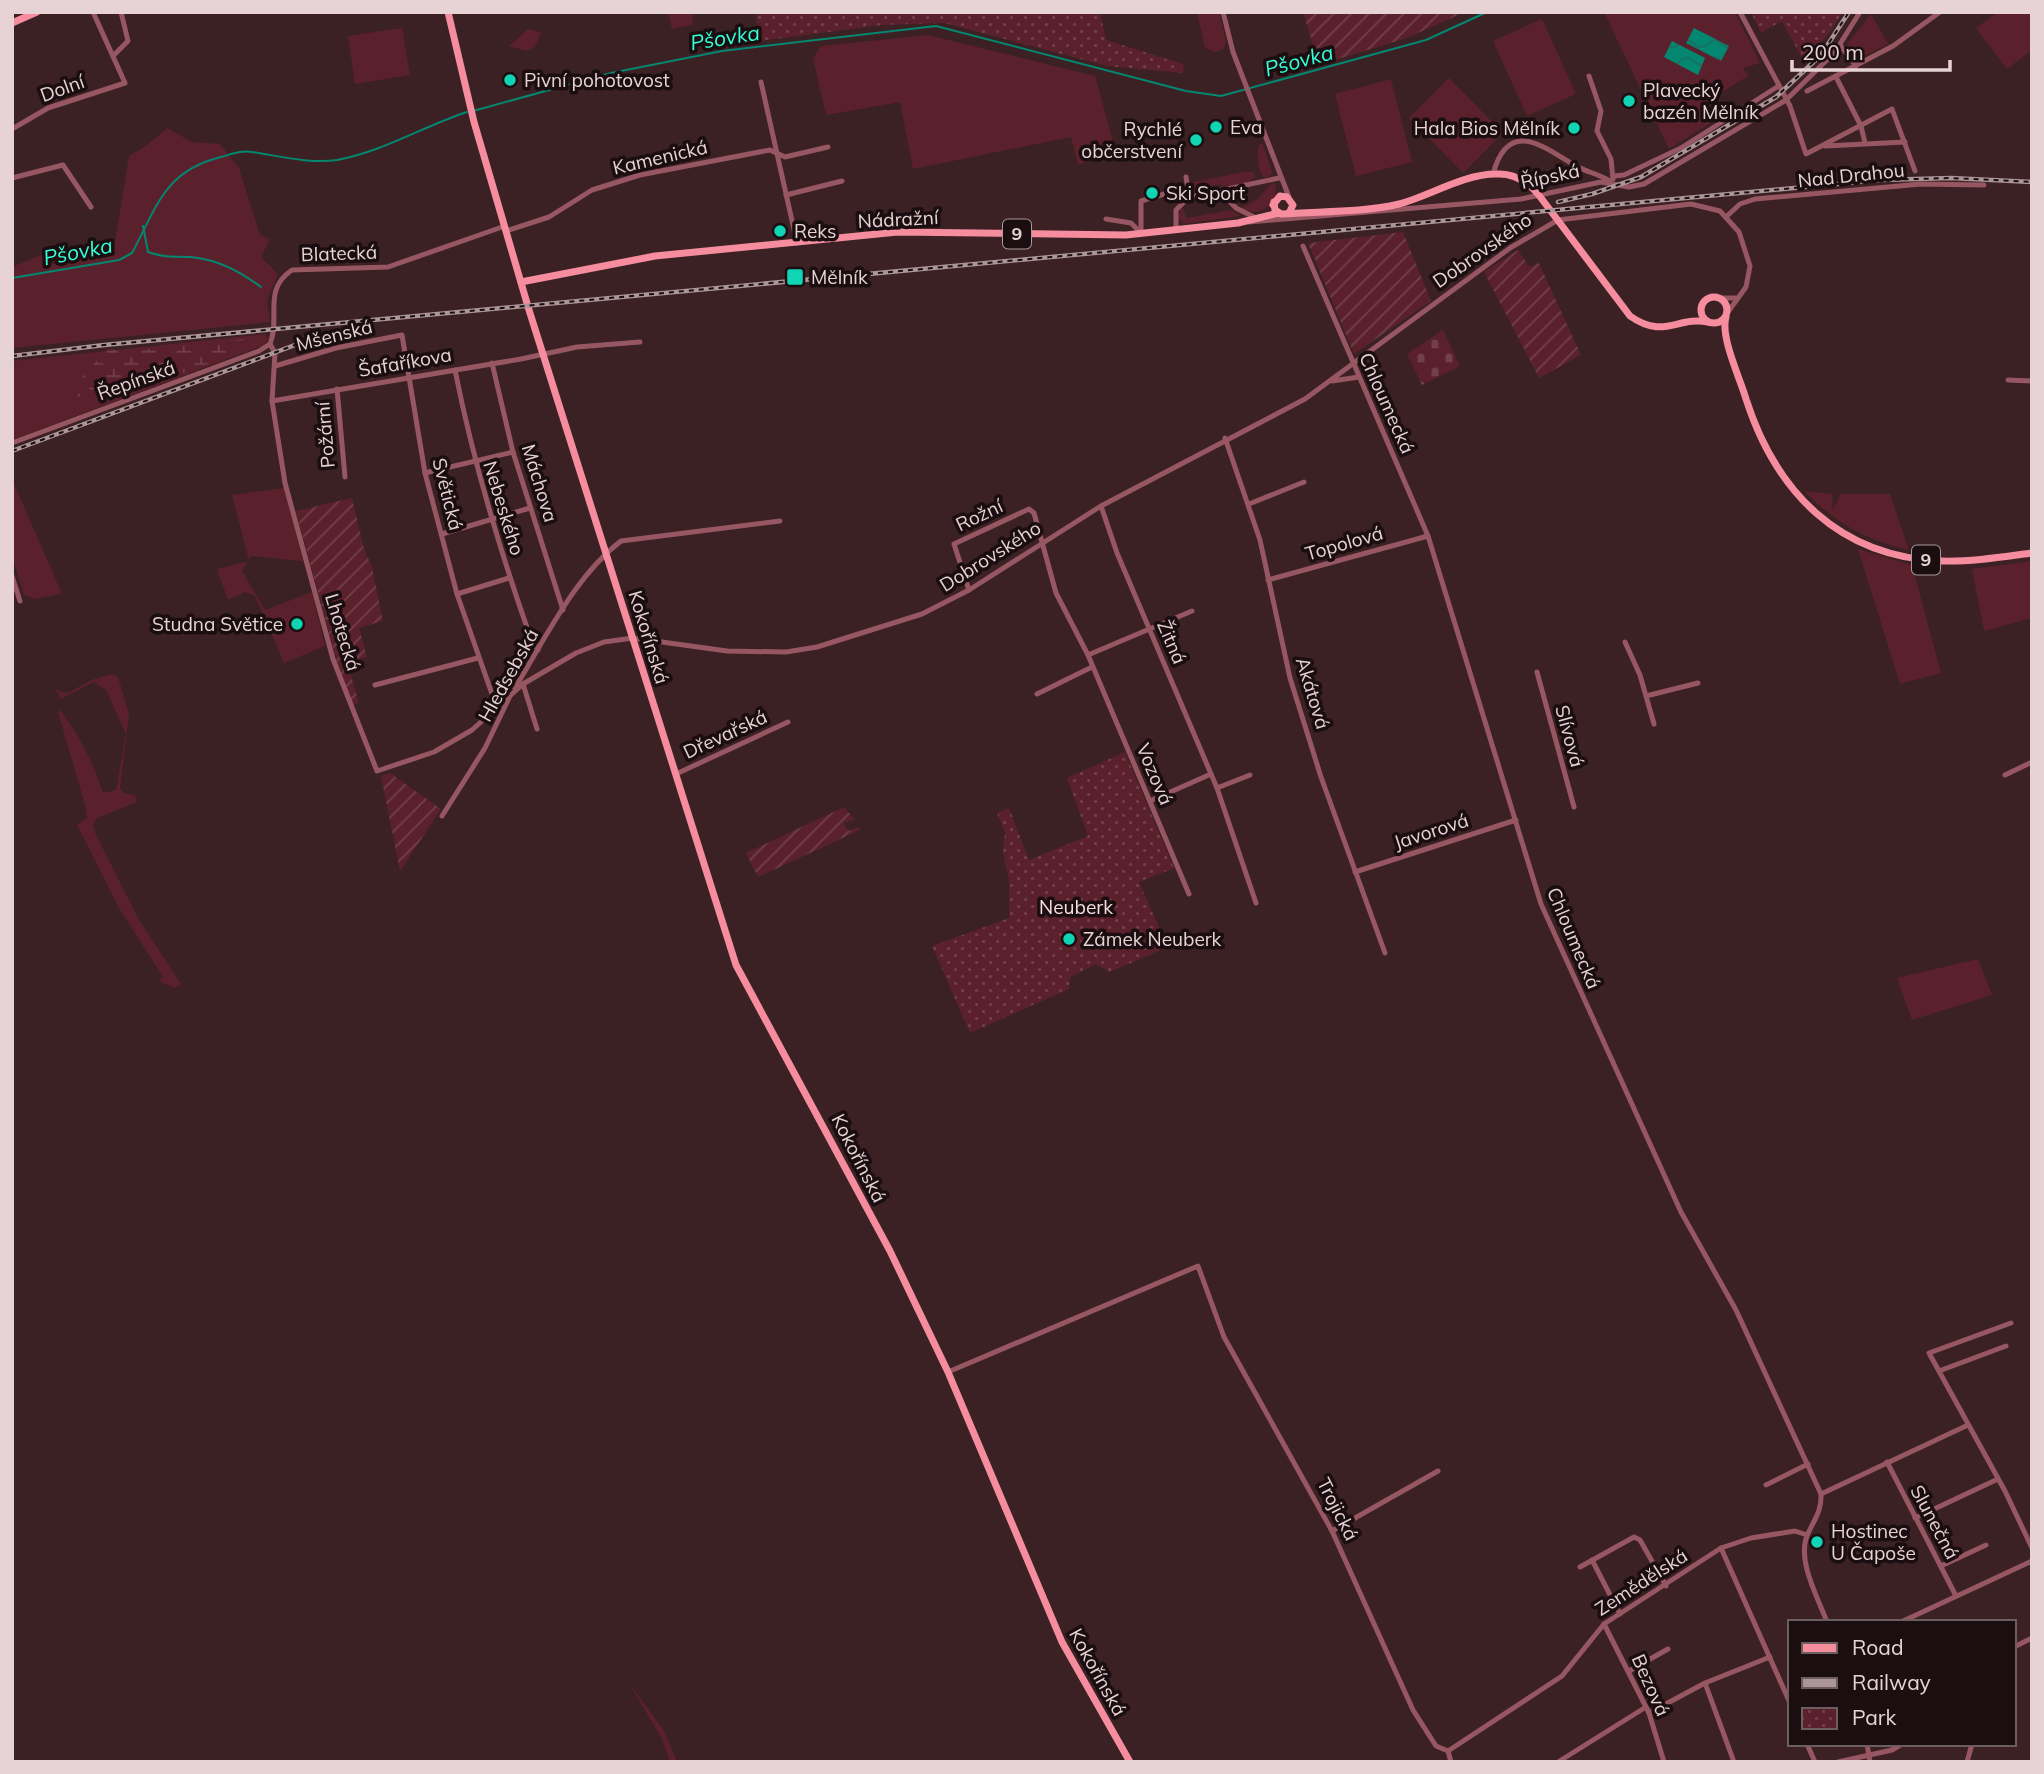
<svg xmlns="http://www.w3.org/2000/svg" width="2044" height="1774" viewBox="0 0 2044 1774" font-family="Mulish,sans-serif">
<defs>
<pattern id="wetland-marsh" width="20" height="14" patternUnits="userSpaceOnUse" patternTransform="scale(1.75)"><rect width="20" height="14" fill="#5a212d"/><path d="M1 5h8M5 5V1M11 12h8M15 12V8" fill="none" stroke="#72404b"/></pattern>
<pattern id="cemetery-stones" width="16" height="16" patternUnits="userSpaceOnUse" patternTransform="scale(1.75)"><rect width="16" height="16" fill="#5a212d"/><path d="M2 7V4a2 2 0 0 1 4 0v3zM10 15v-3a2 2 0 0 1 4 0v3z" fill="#72404b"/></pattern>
<pattern id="park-dots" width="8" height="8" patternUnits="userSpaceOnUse" patternTransform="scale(1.75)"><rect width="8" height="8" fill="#5a212d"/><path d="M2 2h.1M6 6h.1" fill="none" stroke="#72404b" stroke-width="1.8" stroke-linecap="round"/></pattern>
<pattern id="garden-furrows" width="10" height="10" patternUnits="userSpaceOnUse" patternTransform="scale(1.75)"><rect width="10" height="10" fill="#5a212d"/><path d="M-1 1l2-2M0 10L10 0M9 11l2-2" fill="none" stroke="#72404b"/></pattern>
<pattern id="water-waves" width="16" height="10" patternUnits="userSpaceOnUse" patternTransform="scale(1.75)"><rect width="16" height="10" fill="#038771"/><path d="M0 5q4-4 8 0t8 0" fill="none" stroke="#1a6e60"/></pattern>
</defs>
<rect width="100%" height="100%" fill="#3b2024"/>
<g fill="#5a212d">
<path d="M668,12h25l-1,13 -20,4z"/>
<path d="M1197,12h22l7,29 -2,8 -9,3 -10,-4z"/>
<path d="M1604,12h131l25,51 -17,5 5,8 -46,28 10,18 -43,27z"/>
<path d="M1998,12h34v38l-25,19 -31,-41z"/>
<path d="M1871,14l17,30 -32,16 -9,-16z"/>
<path d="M1542,19l34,75 -49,22 -34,-75z"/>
<path d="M402,28l8,47 -55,9 -7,-48z"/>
<path d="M528,29l13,3 -6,15 -9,4 -17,-5z"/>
<path d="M928,35l167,41 21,76 -38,13 -7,-28 -158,32 -13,-67 -74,13 -13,-57 8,-12z"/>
<path d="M1449,78l54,55 -40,40 -54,-55z"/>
<path d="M1391,79l21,83 -56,14 -21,-82z"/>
<path d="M167,128l25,14 28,2 19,24 21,67 10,4 -9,18 17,17 -11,27 3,21 -258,26v-81l32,-13 3,11 40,-8 27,-10 15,-91 17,-10z"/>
<path d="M1260,143l3,2 9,26 -1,4 -6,3c-7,-4 -10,-27 -5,-35z"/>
<path d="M1244,172h9l3,5 -11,7 -23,4 -2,-4 -30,9 -1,-10z"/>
<path d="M1272,183l3,1c5,21 -16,34 -34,24l18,-10z"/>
<path d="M1182,207l5,11 44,-8 10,6 -58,8 -5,-8z"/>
<path d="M265,334l3,5 -4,6 -10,4 -242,91v-79z"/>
<path d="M12,479l50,115 -27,5 -11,-4 -12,-39z"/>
<path d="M285,488l19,77 -3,-4 -50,-5 -9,15 23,39 47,-18 13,54 -41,17 -29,-67 -10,-4 -17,8 -11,-31 32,-8 -17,-66z"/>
<path d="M1804,491l29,3 -1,17 9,-17h49l19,56c-42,-9 -75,-28 -105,-59z"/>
<path d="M1858,549l54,16 29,108 -41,11z"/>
<path d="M2032,561v57l-48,13 -12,-62z"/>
<path d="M112,674l6,3 11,37 -9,74 3,5 12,2 2,7 -40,16 -4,6 2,9 43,85 43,66 -6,4 -17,-7 5,-4 -44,-69 -42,-83 10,-7 -1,-10 -28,-96 2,-2c20,26 33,52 43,83l13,-3 10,-56 -20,-44 -12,-8 -33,17 -5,-9 12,3 23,-13z"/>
<path d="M1978,959l14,36 -80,25 -15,-42z"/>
<path d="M629,1683l36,49 12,30h-7l-8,-23z"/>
</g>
<path fill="url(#wetland-marsh)" d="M253,338l3,6 -52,22 -55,18 -7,-5 -19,13c-19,-3 -35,12 -54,1l38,-44 10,1 4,6 38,-10 9,2z"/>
<path fill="url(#cemetery-stones)" d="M1443,330l17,36 -38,19 -15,-31z"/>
<g fill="url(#park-dots)">
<path d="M755,12h345l6,28 77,24 1,9 -77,-7 -163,-43 -62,2 -122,16z"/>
<path d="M1751,12h92l-15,23 -25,25 -21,-39 -21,12z"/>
<path d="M1125,752l49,116 -35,14 23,52 1,15 -53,23 -14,-8 -26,13 -1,12 -99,44 -38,-87 77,-28v-36l-6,-32 2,-17 -8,-20 12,-5 20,52 59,-24 -21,-58z"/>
</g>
<g fill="url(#garden-furrows)">
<path d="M1303,12h162l-58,26 -88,27z"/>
<path d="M1403,232l28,69 -77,53 -46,-111z"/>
<path d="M1518,250l11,17 10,-4 42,92 -42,23 -55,-106z"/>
<path d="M352,498l12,51 8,18 11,54 -24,7 8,29 -20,5 12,41 -6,2 -15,-39 -42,-155z"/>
<path d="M390,773l51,36 -41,62 -19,-95z"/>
<path d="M844,807l11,13 -11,2 4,9 11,-4 1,3 -102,47 -12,-24z"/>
</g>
<g fill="url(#water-waves)">
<path d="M1694,28l35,18 -8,15 -35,-18z"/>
<path d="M1672,41l33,17 -7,17 -34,-18z"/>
</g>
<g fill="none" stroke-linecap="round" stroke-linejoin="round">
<g stroke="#038771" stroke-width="2">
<path d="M473,111l138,-38 111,-22 214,-25 250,65 35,5 205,-56 61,-28"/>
<path d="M143,226l5,26c16,6 27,4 43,5 28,3 48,14 70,30"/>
<path d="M12,278l107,-18 13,-7c25,-46 32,-82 89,-96 11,-3 21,-7 31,-5 27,4 58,12 85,8 45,-8 87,-34 130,-48"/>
</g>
<g stroke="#975762" stroke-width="5">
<path d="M1223,12l10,40 56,145"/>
<path d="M1740,12l50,94 16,48 86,-45 23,62"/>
<path d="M1840,45l16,21"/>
<path d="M113,56l15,-15 -7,-29"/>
<path d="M1589,76l12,35 -4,20 14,28 2,20"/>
<path d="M1836,77l25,49 4,17"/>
<path d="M761,82l36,161"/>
<path d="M1807,91l86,-45 47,-34"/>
<path d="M12,129l36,-21 77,-25 -32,-71"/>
<path d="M1825,146l80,-4"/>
<path d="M1493,174c15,-56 50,-28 81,-9 12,7 25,9 36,16"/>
<path d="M1614,176l10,-1 57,-27 96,-61"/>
<path d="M1186,177l3,20"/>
<path d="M12,178l51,-13 28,42"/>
<path d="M1221,192l15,16 20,10"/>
<path d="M786,195l56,-14"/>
<path d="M1727,216l13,-12 15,-5 166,-15 63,1"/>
<path d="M1106,219l25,4 10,10"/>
<path d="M1249,222l272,-23 80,-17 28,5 15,-3 142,-84 49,-48 25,-40"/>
<path d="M1176,230v-20l13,-13 90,-19"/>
<path d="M506,231l43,-14 43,-27 48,-15 130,-25 15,7 43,-10"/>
<path d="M1141,233v-32l33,-10 7,11"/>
<path d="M1303,246l125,290 113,368 140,308 55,98 85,184c1,18 -8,27 -14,42 -10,25 11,62 20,86"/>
<path d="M1720,298h16"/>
<path d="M270,344l5,9 -3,48 13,82 48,176 44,112 57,-19 38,-22 51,-46 53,-31 28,-11 29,-4 94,13 59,1 31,-5 105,-33 47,-24 132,-84 204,-107 205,-151 48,-28 133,-16 29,7 19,21 11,34 -4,21 -18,25"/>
<path d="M270,344c11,-27 -8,-54 22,-74l96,-3 117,-41"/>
<path d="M492,363l21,89 50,158"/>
<path d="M275,366l61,-18 66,-13 23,138 32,121 35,100 7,5 6,-2"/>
<path d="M455,370c18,91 44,178 75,266l8,14"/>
<path d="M2008,380l24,1"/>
<path d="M1332,381l27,-4"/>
<path d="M337,389l8,88"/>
<path d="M272,401l249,-42 56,-12 63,-5"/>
<path d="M1225,438l35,102 30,138 31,99 64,176"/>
<path d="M12,443l247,-92 11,-7"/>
<path d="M425,473l88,-21"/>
<path d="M1249,504l55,-22"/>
<path d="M1101,506l16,47 100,235 33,-13"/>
<path d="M442,534l88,-26"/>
<path d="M12,576l8,25"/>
<path d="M1268,580l160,-44"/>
<path d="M969,590l-15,-46 75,-35 5,4 22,80 32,62 101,239"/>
<path d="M457,594l52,-16"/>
<path d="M1625,642l15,33 14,49"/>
<path d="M1088,655l104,-44"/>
<path d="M1537,672l37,135"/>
<path d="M523,684l14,45"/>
<path d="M375,685l103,-27"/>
<path d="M515,688c30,-49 60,-112 106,-147l159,-20"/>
<path d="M1037,694l55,-27"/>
<path d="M1646,696l52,-13"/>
<path d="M676,774l112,-52"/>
<path d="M2005,775l27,-13"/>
<path d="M1217,788l39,115"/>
<path d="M1150,801l61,-27"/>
<path d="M442,816l43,-68 25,-52"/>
<path d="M1355,872l161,-52"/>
<path d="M2011,1323l-82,30 76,138 27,57"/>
<path d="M1939,1371l67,-25"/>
<path d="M948,1372l250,-106 26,71 108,194 81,179 23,36 12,5"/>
<path d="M1887,1462l69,134"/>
<path d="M1766,1485l42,-21"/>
<path d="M1821,1494l147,-69"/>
<path d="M1915,1518l83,-39"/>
<path d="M1332,1531l106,-60"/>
<path d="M1721,1548l69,155"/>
<path d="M1592,1560l28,54"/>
<path d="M1941,1566l45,-21"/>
<path d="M1580,1567l54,-30 6,3 26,46"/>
<path d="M1901,1622l131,-61"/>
<path d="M1604,1624l45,89 15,49"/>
<path d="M2014,1647l18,-9"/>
<path d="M1629,1671l39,-22"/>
<path d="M1705,1683l29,79"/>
<path d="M1649,1713l56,-30 65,-26"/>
<path d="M1807,1744l8,18"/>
<path d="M1867,1744l3,18"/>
<path d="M1448,1751l114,-75 42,-52 117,-76 30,-10 44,-7 12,4"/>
<path d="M1448,1751l3,11"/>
<path d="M1558,1762l88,-55"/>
<path d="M1838,1762l54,-12 10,-6"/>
<path d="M1967,1762l5,-18"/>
</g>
<g stroke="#f68d9f" stroke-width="7">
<path d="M448,12l26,110 55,188 207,655 154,286 58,121 114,270 68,120"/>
<path d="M12,23l25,-11"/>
<path d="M1274,202l1,8 6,4c38,-3 80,-1 118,-10 31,-8 64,-30 97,-30 17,-1 31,7 42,20l92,122c34,24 47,0 78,6"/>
<path d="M1273,205l7,-9 7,1 6,8 -4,8"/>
<path d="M521,282l134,-26 243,-24 228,3 112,-12 41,-10"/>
<circle cx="1714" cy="310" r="13"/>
<path d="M1726,317c-6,20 14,61 20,82 30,93 93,158 195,162 30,1 61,-4 91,-8"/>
</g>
<defs>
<g id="rail">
<path d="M1558,202l34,-8 49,-17 135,-80 45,-42 28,-43"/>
<path d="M12,356l92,-11 1776,-165 71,-2 81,4"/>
<path d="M12,451l299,-112 33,-9"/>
</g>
</defs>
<use href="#rail" stroke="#ac9598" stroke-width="4.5"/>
<use href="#rail" stroke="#1a0e10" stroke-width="2" stroke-dasharray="5" stroke-linecap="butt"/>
</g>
<g fill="#0fd5b4" stroke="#1a0e10" stroke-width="2.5">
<circle cx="510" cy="80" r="7"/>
<circle cx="1629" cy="101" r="7"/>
<circle cx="1216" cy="127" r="7"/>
<circle cx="1574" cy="128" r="7"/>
<circle cx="1196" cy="140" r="7"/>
<circle cx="1152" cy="193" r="7"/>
<circle cx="780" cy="231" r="7"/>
<rect x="786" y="268" width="18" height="18" rx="3.5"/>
<circle cx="297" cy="624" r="7"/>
<circle cx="1069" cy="939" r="7"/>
<circle cx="1817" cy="1542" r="7"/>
</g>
<g text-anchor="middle" stroke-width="7" stroke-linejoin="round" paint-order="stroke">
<g fill="#1a0e10" stroke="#aa989b" stroke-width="2">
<rect x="1003" y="219.5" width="28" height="29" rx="5"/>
<rect x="1912" y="545.5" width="28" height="29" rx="5"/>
</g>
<g font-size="18" font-weight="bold" fill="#e7d3d6">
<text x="1017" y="240">9</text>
<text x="1926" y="566">9</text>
</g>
<g font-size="19" fill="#e7d3d6" stroke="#1a0e10" text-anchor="start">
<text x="524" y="87">Pivní pohotovost</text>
<text x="1643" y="97">Plavecký<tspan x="1643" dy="22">bazén Mělník</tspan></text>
<text x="1230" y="134">Eva</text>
<text x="1560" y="135" text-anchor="end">Hala Bios Mělník</text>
<text x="1182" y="136" text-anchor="end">Rychlé<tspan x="1182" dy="22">občerstvení</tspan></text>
<text x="1166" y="200">Ski Sport</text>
<text x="794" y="238">Reks</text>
<text x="811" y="284">Mělník</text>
<text x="283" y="631" text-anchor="end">Studna Světice</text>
<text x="1083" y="946">Zámek Neuberk</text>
<text x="1831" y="1538">Hostinec<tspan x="1831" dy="22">U Čapoše</tspan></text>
</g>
<g font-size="19" fill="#e7d3d6" stroke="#1a0e10">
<text transform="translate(62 88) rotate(-20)" y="7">Dolní</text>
<text transform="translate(660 157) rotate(-13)" y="7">Kamenická</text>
<text transform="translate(1851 175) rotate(-6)" y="7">Nad Drahou</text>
<text transform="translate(1550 176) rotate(-12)" y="7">Řípská</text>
<text transform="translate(898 219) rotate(-3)" y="7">Nádražní</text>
<text transform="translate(1482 250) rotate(-35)" y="7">Dobrovského</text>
<text transform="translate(339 253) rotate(-2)" y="7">Blatecká</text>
<text transform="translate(334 335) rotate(-14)" y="7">Mšenská</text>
<text transform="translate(405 362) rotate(-10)" y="7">Šafaříkova</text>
<text transform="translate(136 380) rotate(-20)" y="7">Řepínská</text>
<text transform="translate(1387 403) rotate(66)" y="7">Chloumecká</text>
<text transform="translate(325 435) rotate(-95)" y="7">Požární</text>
<text transform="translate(540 483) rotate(73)" y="7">Máchova</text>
<text transform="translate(448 494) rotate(76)" y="7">Světická</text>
<text transform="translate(504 508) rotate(73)" y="7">Nebeského</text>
<text transform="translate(979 515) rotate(-25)" y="7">Rožní</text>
<text transform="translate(1344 543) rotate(-16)" y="7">Topolová</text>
<text transform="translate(990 556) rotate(-32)" y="7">Dobrovského</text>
<text transform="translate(343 632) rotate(73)" y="7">Lhotecká</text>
<text transform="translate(649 637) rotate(73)" y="7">Kokořínská</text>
<text transform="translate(1172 642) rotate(67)" y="7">Žitná</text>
<text transform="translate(508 675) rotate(-61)" y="7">Hleďsebská</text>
<text transform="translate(1313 693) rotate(73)" y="7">Akátová</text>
<text transform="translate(725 734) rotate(-25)" y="7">Dřevařská</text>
<text transform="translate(1570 736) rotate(75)" y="7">Slívová</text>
<text transform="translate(1155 774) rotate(67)" y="7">Vozová</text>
<text transform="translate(1431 831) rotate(-18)" y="7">Javorová</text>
<text transform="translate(1574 938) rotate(67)" y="7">Chloumecká</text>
<text transform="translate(859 1158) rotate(63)" y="7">Kokořínská</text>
<text transform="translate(1338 1509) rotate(63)" y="7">Trojická</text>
<text transform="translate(1935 1522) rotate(62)" y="7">Slunečná</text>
<text transform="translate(1641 1582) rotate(-33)" y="7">Zemědělská</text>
<text transform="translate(1098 1672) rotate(61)" y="7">Kokořínská</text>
<text transform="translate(1651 1685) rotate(66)" y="7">Bezová</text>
</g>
<g font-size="19" fill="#f8dcdf" stroke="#1a0e10">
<text x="1076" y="914">Neuberk</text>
</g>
<g font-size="21" font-style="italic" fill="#34ffd9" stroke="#1a0e10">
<text transform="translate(725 38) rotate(-9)" y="7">Pšovka</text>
<text transform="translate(1299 61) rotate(-15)" y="7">Pšovka</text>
<text transform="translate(78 252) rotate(-11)" y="7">Pšovka</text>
</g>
</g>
<rect width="2044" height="1774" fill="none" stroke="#e7d3d6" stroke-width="28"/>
<rect x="1788" y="1620" width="228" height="126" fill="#1a0e10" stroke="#6c5d5f" stroke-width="2"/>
<rect x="1802" y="1643" width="35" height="10" fill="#f68d9f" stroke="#6c5d5f" stroke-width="2"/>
<text x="1852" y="1655" font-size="21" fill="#e7d3d6">Road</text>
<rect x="1802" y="1678" width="35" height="10" fill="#ac9598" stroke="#6c5d5f" stroke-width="2"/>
<text x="1852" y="1690" font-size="21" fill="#e7d3d6">Railway</text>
<rect x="1802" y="1708" width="35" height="21" fill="url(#park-dots)" stroke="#6c5d5f" stroke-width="2"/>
<text x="1852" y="1725" font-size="21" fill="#e7d3d6">Park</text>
<path d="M1792 60v10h158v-10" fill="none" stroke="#e7d3d6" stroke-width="3.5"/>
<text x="1802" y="60" font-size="21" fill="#e7d3d6" stroke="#1a0e10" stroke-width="5" paint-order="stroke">200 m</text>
</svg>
